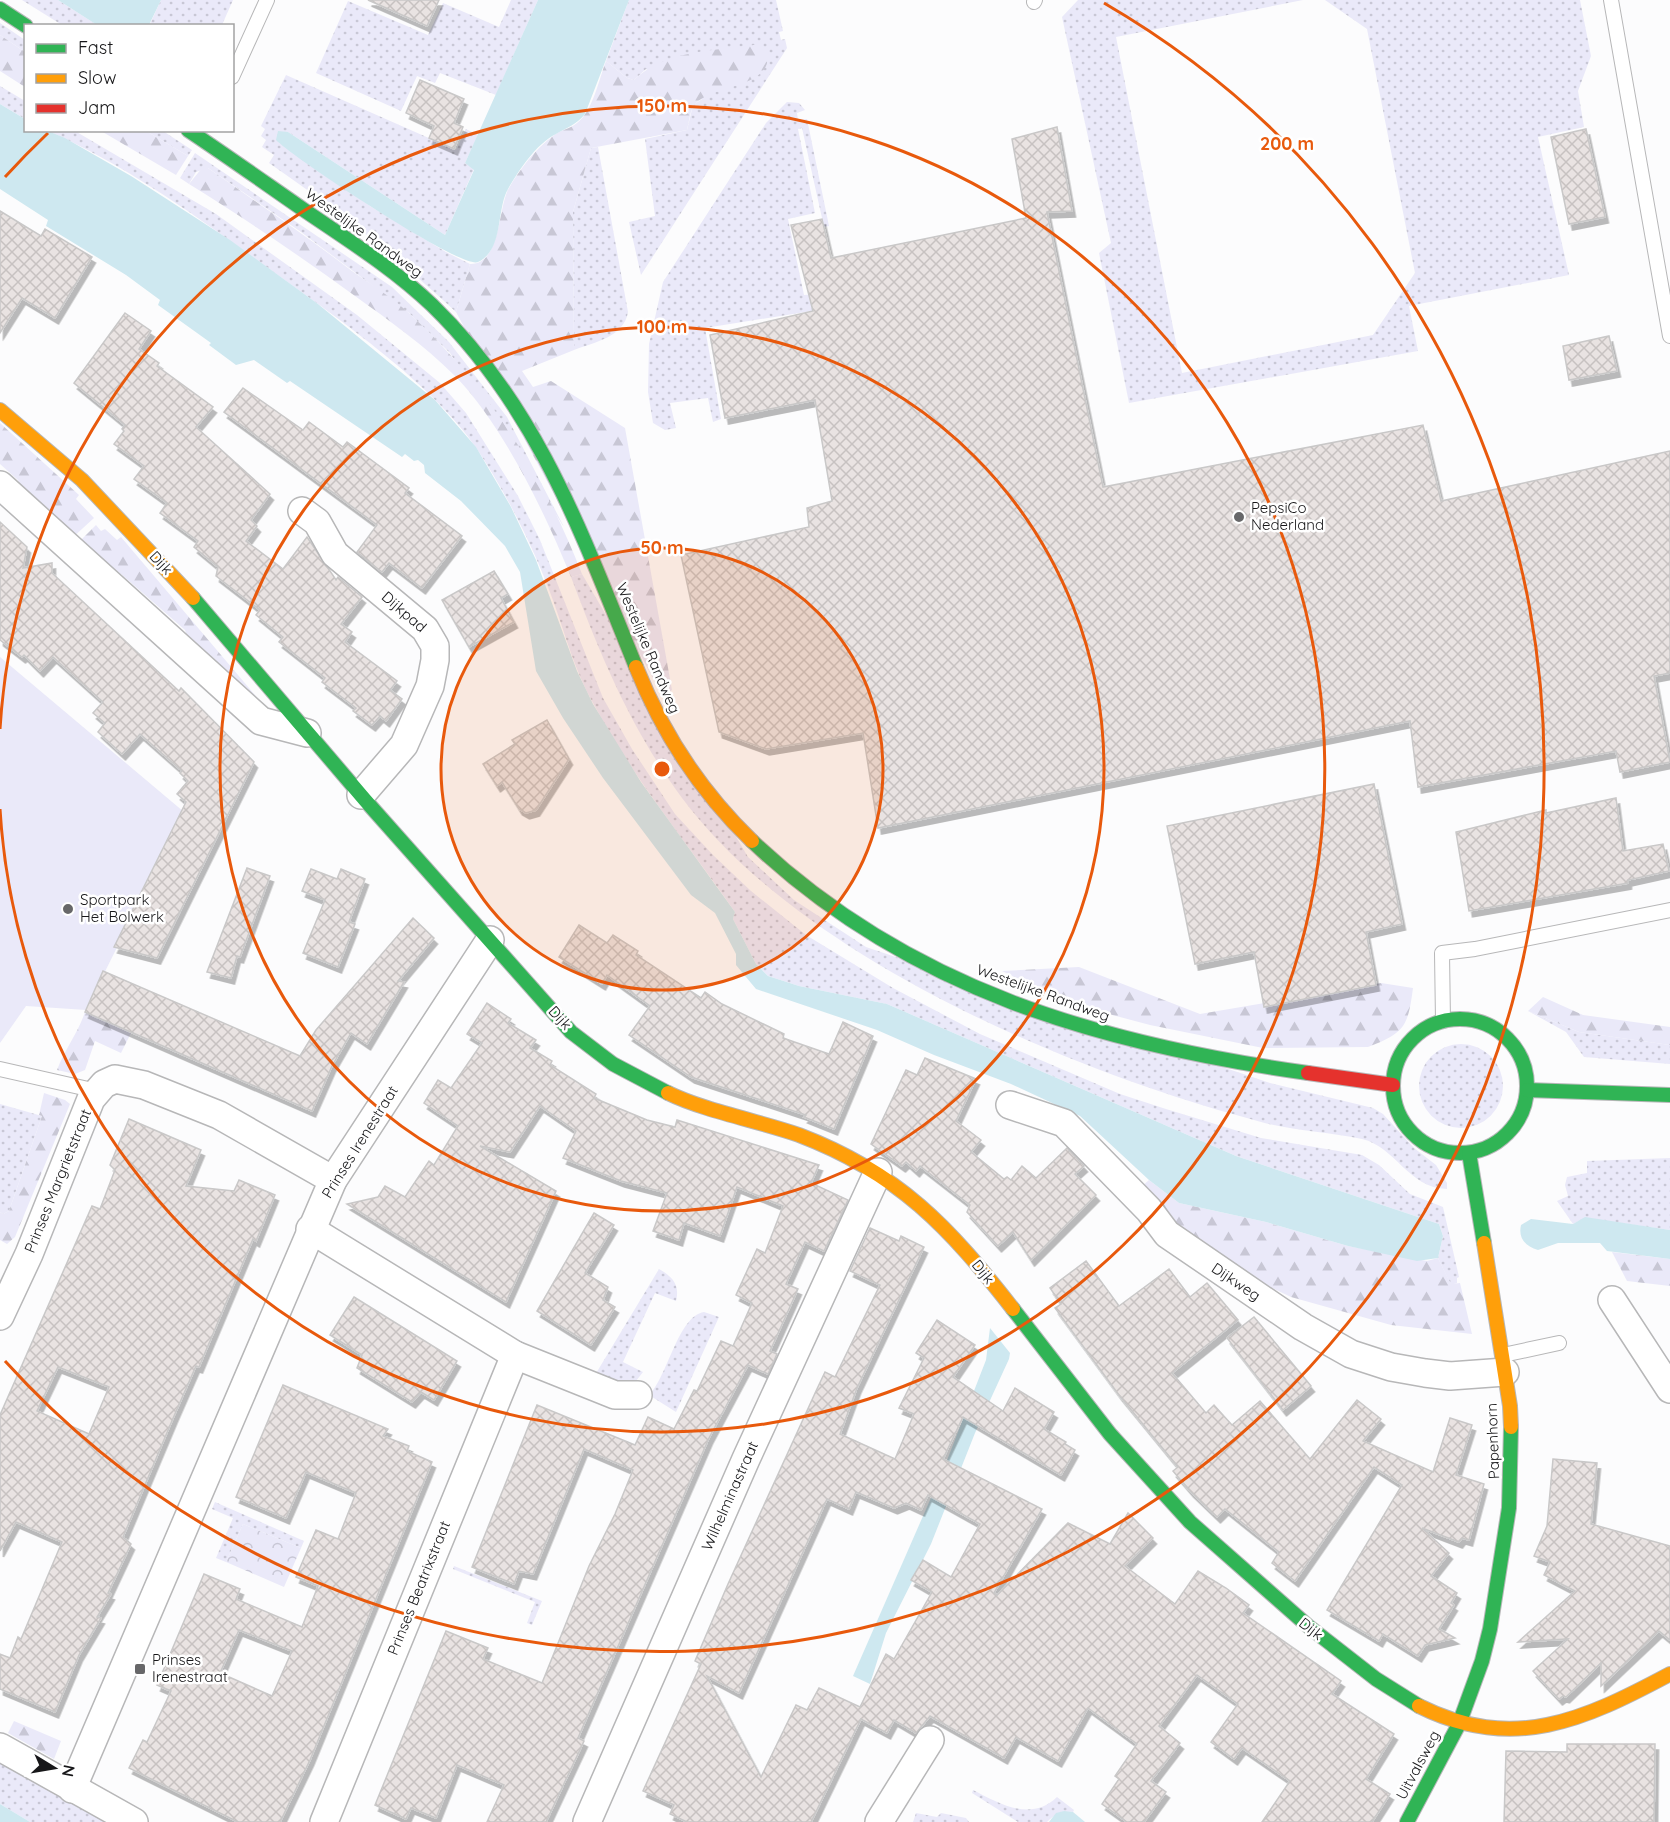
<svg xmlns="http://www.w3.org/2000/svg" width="1670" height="1822" viewBox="0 0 1670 1822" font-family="Quicksand,sans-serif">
<defs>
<pattern id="grass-dots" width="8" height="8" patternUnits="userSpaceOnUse" patternTransform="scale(1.5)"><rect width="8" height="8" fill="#eae9f9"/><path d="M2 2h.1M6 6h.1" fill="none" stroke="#c8c7d5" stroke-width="1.8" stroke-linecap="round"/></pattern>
<pattern id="forest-firs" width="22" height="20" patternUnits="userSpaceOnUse" patternTransform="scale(1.5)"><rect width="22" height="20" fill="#eae9f9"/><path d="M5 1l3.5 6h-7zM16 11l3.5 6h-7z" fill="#c8c7d5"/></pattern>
<pattern id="park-crowns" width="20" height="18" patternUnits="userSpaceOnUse" patternTransform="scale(1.5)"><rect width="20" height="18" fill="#eae9f9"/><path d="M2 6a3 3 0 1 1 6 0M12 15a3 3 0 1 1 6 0" fill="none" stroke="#c8c7d5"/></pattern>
<pattern id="building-cross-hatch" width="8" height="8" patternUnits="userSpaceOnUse" patternTransform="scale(1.5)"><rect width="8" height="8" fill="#e9e3e2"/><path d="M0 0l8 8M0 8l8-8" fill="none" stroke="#c7c2c1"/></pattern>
<filter id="shadow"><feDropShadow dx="3.5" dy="6" stdDeviation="0" flood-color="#0004"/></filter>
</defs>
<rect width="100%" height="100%" fill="#fcfcfd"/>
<g fill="url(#grass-dots)">
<path d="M22,0h36l39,25h-35z"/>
<path d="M161,0h72l-11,25 -73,1z"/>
<path d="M511,0h27l-42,95 -56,-22 -5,10 -18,-7 -16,35 -85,-38 32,-72 80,34 15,-32 56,24z"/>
<path d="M629,0h147l7,31 -4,1 2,8 4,-1 2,9 -146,227 -12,-53 26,-6 -10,-77 42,-9 6,-25 9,-6 -56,-30 -12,11 -7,-2 -21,-17z"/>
<path d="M1078,0h225l-187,37 66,336 191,-38 42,-62 -48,-244 -42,-29h255l11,56 -13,35 6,36 -46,10 31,138 -160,31 9,45 -289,52 -30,-150 12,-10 -49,-226z"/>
<path d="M0,23l25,17v12l-25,-17z"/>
<path d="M286,75l170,75 10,-21 12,6 -13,28 9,6 -29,66 -157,-103 -11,8 93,66 76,46 24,12 -14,48c-59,-55 -120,-103 -187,-149l5,-8 -12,-8 4,-7 -5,-4 4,-7 -4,-3z"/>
<path d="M0,86l25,15v18l-25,-15z"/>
<path d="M787,102l12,1 6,7 -8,3 1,7 9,-1 22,107 -5,1 -22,-99 -4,1 17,84 -27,6 16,76 12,-1 2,16 -113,18 16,91 -8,3 -5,-24 -38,5 6,25 -11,2 -12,-7 -5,-31 1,-48 14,-62 103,-159z"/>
<path d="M48,131h27l141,83 141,101 83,68 26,30 52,83 22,44 63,158 29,51 43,65 38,41 38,36 55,44 87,53 87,46 140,60 46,15 95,29 101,17 17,10 31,29 33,13 16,70 -2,1v5l-6,2 -13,-27 5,-22 -4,-12 -203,-68 -349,-152 -88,-18 -31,-10 -12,-12 -23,-45 2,-7c-48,-69 -102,-134 -142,-209 -18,-32 -27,-66 -39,-100 -19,-53 -46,-107 -77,-154 -44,-65 -137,-129 -202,-176 -71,-51 -146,-107 -227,-142z"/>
<path d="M146,131h17l29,19 -4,6z"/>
<path d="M598,147l30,165c-4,25 -33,30 -54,38l-1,-138 18,-64z"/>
<path d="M195,153l197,134 57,55 58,75 57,110 -114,-174 -41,-40 -108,-81 -93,-64 -12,4 -7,12 -9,-6z"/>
<path d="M582,574l166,283 46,43 72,47 404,136 103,25 10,6 31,34 22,17 11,18v6c-39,-1 -51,-42 -85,-50 -34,-7 -68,-8 -101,-17 -189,-50 -459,-163 -579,-324 -51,-69 -81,-141 -111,-221z"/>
<path d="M1528,1011l51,21 91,13v19l-86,-7 -18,-25z"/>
<circle cx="1461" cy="1086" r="42"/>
<path d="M0,1104l42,12 -33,95 -6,3 -3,-2z"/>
<path d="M1670,1158v72l-85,-12 -12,6 -16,-23 11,-5 -3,-11 2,-8 20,-4v-12z"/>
<path d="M659,1269c14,8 21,16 17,32l-21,-8 -32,69 20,10 -7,9 -12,4 -29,-10z"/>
<path d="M704,1312l15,5 -43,95 -27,-17c19,-19 29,-79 55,-83z"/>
<path d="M215,1502l89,39 -3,7 -58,-24 -17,38 -10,-4 17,-40 -21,-9z"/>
<path d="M454,1566l88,35 -10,24 -5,-2 8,-21 -82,-33z"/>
<path d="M0,1760l109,62h-79l-30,-18z"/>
<path d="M973,1790c27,14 58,32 84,7l17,13 -1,2c-12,-1 -19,3 -26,10h-29l-46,-29z"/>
<path d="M916,1813l21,4 4,-4 25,5 3,4h-56z"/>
</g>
<g fill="url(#forest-firs)">
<path d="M0,35l25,17v35l-25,-16z"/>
<path d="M760,44l8,6c5,40 -53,33 -73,54 -5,5 -6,19 -8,26l-96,18 -18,64 1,138 -52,21 11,16 18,-6 74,47 47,262 -9,7 -207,-385 14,-48c31,1 28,-58 39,-76 11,-19 26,-39 44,-52 7,-6 17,-7 24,-13 16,-12 22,-44 29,-62l21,17 7,2c32,-31 84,-29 126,-36z"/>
<path d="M101,131h45l42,25 -12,19z"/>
<path d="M202,168h6c48,34 97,67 144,103 20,14 41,27 59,44 77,71 133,161 171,259l-11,3c-26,-64 -68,-152 -116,-201 -30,-30 -65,-55 -100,-80 -54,-39 -109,-77 -166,-112z"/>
<path d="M0,423l79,72 -3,4 18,19 -23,21 -48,-44 -5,-15 -18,-16z"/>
<path d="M96,525l5,6 4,-2 12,11 4,-3 145,171 -76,-63 -5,-15 -64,-56 -16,-4 -28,-26z"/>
<path d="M1079,967l121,47 181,-31 32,5c-5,38 -8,45 -45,59l-105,1 -113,-23 -79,-21 -69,-33z"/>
<path d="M1543,997l40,18 87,12v18l-91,-13 -51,-21z"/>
<path d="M85,1012l46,21 -10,20 -26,-12 -10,29 -10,4 -18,-4c8,-21 21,-37 28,-58z"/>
<path d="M44,1093l21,7 5,4 -55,133 -8,7 -7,-4v-28l3,2 6,-3 33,-95 -3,-1z"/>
<path d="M1149,1180l30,23 87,19 82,24 79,15 11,-3 13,26 9,-1 12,51 -81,-9 -100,-28 -40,-19 -85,-55 -26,-35z"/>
<path d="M1612,1252l58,7v27l-43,-5z"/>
<path d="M14,1721l47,20 -7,18 -46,-26z"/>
</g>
<path fill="url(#park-crowns)" d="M243,1524l58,24 -17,39 -58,-25z"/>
<path fill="#eae9f9" d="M0,657l184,155 -98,198 -60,-4 -26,37z"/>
<g fill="#cee8f0">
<path d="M58,0h103l-12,25h-52z"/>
<path d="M538,0h91l-44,114c-9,11 -17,13 -29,20 -20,10 -37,36 -48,55 -12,21 -4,61 -30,73 -16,8 -183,-103 -202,-122l2,-9 10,1 157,103 29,-65 -9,-7z"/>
<path d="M0,104l25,15 1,11 22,1 17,7 66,38 99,64 88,64 117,96 41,47 35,60 25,53 41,111 16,33 48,78 94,130 -2,7 23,45 12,12 31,10 88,18 349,152 203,68 4,12 -5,22 -21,3 -69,-15 -82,-24 -87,-19 -30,-23 -69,-64 -69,-32 -77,-29 -57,-25 -121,-41 -20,-24v-11l-21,-41 -24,-18 -88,-117 -40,-60 -27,-47 -16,-99 -15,-26 -44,-45 -36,-28 -1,-8 -6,-5 -4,1 -9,-7 -3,3 -112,-76 -3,2 -33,-23 -18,5 -27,-20 2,-2 -53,-38 2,-5 -34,-25 -80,-49 2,-6 -48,-31z"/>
<path d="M1585,1217l85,13v29l-63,-8 -7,-8h-42l-20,7c-13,-4 -20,-12 -17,-25l10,-6 42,5z"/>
<path d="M990,1328l20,25 -1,6 -34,74 -44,111 -45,89 -16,51 -17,-8 91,-208 42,-108z"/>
<path d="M0,1804l30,18h-30z"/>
<path d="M1064,1811l9,1 12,10h-36l7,-9z"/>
</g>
<g fill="url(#building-cross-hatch)" stroke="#c9c8c8" stroke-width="1.5" fill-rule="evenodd" filter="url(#shadow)">
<path d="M368,0h71l-12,26z"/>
<path d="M420,80l44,19 -10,24 9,4 -9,22 -25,-11 5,-12 -28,-13z"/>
<path d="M1057,127l15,84 -25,1 56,275 320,-62 18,76 229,-50v222l-16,3 16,86 -50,10 -4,-21 -198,36 -8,-66 -532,107 -15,-95 -97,16 -47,-17 -38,-177 128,-28 -2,-19 25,-7 -17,-101 -90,18 -15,-83 103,-24 -22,-86 31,-6 9,39 195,-40 -14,-79z"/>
<path d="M1586,129l19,88 -36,7 -18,-87z"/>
<path d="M0,211l41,25 4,-7 47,28 -37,61 -33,-20 -22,35z"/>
<path d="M125,313l26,18 -12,18 20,14 -2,3 56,41 -17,20 74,67 -19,26 6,6 -11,15 37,28 24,-32 29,43 2,-3 24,20 -21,27 11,8 -7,10 52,39 -7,9 12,9 -16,22 -6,-5 -8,9 -19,-14 3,-3 -34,-26 3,-4 -46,-36 4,-5 -27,-22 4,-5 -44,-34 2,-9 -24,-20 4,-6 -38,-28 7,-10 -33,-24 10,-13 -30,-22 10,-13 -2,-2 3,-4 -51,-42z"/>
<path d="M1609,336l8,35 -48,9 -6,-34z"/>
<path d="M243,388l60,42 6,-8 34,25 4,-5 62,46 -4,5 57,43 -40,52 -33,-25 -7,9 -25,-20 20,-27 -153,-113z"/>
<path d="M0,522l27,25 -4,21 29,-5v10l127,118 2,-3 73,74 -97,196 -43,-11 72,-145 -9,-8 11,-13 -8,-8 2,-2 -42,-37 -18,20 -24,-22 7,-9 -12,-10 10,-11 -50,-45 -13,14 -16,-16 -2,2 -22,-17z"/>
<path d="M494,571l14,23 -7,4 13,24 -45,25 -27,-47z"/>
<path d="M547,720l22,39 -33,51 -10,3 -7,-4 -17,-27 -5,4 -14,-22 32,-20 -3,-4z"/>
<path d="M1374,784l28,140 -36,8 10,53 -112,22 -10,-55 -59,12 -28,-138z"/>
<path d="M1616,798l7,53 40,-7 6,27 -41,9v3l-159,28 -13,-79 90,-22v3z"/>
<path d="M247,868l23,8 -30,81 -3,-1 -6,22 -24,-6z"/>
<path d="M311,869l26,10 4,-10 24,10 -16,43 6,2 -17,43 -35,-14 22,-53 -23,-9z"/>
<path d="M413,918l21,20 -36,43 6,1 -37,62 -16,-11 -19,33 -20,45 -227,-99 18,-41 197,85 16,-26z"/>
<path d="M579,925l28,18 6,-8 25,16 -2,4 65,43 4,-6 17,12 62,30 -1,4 46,16 14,-32 30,14 -39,93 -30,-12 2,-2 -115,-38 -62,-42 21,-29 -43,-31 -5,9 -43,-27z"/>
<path d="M487,1003l24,16 -3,4 28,17 -6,8 22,13 -2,4 46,29 -2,4 53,22 28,7 2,-7 142,45 -8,18 37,17 -24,51 -19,-9 -19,42 12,5 -28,62 7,3 -9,20 -20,-9 -39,73 -131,300 6,3 -38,81h-59l17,-37 -47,-20 -21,53 -25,-10 -5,11 -31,-14 71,-174 42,17 -5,11 59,24 47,-117 26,-52 18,-44 -49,-21 -51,125 -14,-3 -5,13 -42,-17 65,-162 98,40 13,-28 26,12 20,-39 3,1 24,-50 12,5 19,-43 -16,-8 21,-46 8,4 18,-47 -46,-19 -17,49 -36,-13 -5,17 -26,-9 14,-38 -46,-12 -58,-23 13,-27 -36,-25 -30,46 -30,-6 76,45 -50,111 -159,-98 31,-7 7,-11 20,11 24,-36 5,4 24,-39 -34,-23 14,-23 13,8 31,-45 -15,-9z"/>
<path d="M925,1058l51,21 -20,42 25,19 -10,12 33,27 3,-2 4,3 11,-14 14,12 31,-30 17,18 -9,8 21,21 -65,65 -18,-28 -15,14 -31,-34 3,-7 -50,-39 -4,5 -10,-9 -4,4 -31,-22 35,-74 11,5z"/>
<path d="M129,1119l72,31 -15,36 48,5 5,-11 36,15 -19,46 -3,-2 -54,128 -3,-1 -22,50 -51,121 8,7 -23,49 3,1 -14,23 4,1 -22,37 -24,57 -55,-23v-35l10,4 8,-21 3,2 41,-97 -46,-20 -16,29v-136l92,-209 8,3 15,-39 -5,-5zM58,1367l51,20 -20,47 -52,-23z"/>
<path d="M594,1213l20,12 -29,48 23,14 -5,13 12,7 -24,38 -54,-34z"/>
<path d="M870,1228l29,13 2,-5 23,11 -67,141 -17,46 55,25 19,-45 -15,-6 25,-50 -8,-5 21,-33 38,25 -22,32 50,34 12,-23 39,24 -10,17 22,13 -1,2 10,6 -14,25 -98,-58 -20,42 99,50 -48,84 3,2 71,-72 42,21 18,-31 25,25 -28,28 50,38 23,-33 28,17 23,17 -6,8 98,68 -9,13 62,40 -28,45 24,15 -18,28h-110l28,-41 -48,-33 -8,11 -23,-17 27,-38 -41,-29 -38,51 21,17 -29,38 15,11 -22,30h-17l-25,-18 17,-25 -4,-3 22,-32 -49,-36 -30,53 -42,-24 -12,21 -74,-42 -14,17 -22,-13 -7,13 -26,-14 -50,103h-124l-17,-8 4,-9 -31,-14 58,-127 -6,-3 33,-77 88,-193 9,-19 10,5 45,-92 -30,-14zM856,1492l38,16 12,-5 15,7 7,-15 52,29 -29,53 -28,-17 -12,20 21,12 -38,67 -8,-5 -26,53 -41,-19 -12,22 -11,-5 -35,72 -54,-101 32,17 88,-194 22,10z"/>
<path d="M1086,1261l33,45 50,-37 21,28 17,-14 31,37 -66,53 34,40 8,-8 18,20 28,-24 50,58 47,-59 24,19 -18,22 70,31 17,-54 22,7 -16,50 28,9 -15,56 -7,-2 -3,4 -37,-14 27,25 -18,23 26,17 -6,10 3,2 -15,24 16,9 -30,7 -7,11 -35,-22 -4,7 -52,-31 75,-125 -28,-18 -79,114 -23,-18 7,-11 -54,-43 -8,8 -27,-26 -17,-20 5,-4 -59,-72 -64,-87 6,-4 -11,-16z"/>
<path d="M354,1297l103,64 -23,39 -13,-8 -9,10 -55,-34 5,-13 -32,-20z"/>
<path d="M1254,1317l57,69 -28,24 -56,-72z"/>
<path d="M283,1385l105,44 -5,7 26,10 -2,5 25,11 -122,298 -30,62h-42l-109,-54 14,-28 4,2 24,-51 -14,-6 47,-111 36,15 -4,10 66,28 16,-41 -22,-9 20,-47 22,9 18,-46 -50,-21 -20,46 -50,-21zM239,1630l53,21 -20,45 -52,-23z"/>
<path d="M1553,1459l44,4 -6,61 79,22v94l-11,-9 -58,55v-23l-35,34 -3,-1 -4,3 -26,-28 35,-32 -50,3 57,-51 -31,-16 6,-13 -16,-6 13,-30z"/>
<path d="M1567,1744h88l-1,78h-150l2,-71 61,1z"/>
</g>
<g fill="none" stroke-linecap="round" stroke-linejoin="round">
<defs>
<g id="lane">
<path d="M1611,0l59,336"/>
<path d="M1034,2l1,-2"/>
<path d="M232,77l35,-77"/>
<path d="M1443,1021l-1,-68 33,-4 195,-39"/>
<path d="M0,1069l97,22"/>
<path d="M1503,1355l56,-12"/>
</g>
<g id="street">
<path d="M0,485l261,236 46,12"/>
<path d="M302,511l15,11 18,32 90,75 10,17v14l-5,26 -26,59 -43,50"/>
<path d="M1010,1105l54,18 85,87 18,24 136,93 48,27 40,13 34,6 25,3 55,-4"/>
<path d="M310,1229l205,126 100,40h23"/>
<path d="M1612,1300l58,89"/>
<path d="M0,1316l29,-62 62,-155 13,-15 11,-5 29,6 75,30 114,65"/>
<path d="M0,1747l134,75"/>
<path d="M72,1789l261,-609 157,-240"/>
<path d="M324,1822l191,-467"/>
<path d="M587,1822l159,-363 132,-287"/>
<path d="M879,1822l51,-82"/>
</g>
<g id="fast">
<path d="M0,9l26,17"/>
<path d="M188,130c39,26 77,53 116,80 44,30 89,58 128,95 106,103 150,229 204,362"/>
<path d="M193,598l172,202 206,232 42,32 55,29"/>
<path d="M752,841c156,148 348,203 556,232"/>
<circle cx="1460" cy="1086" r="67"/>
<path d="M1527,1090l143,5"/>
<path d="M1469,1153l15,90"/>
<path d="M1013,1309l97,125 80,88 118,104 68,53 43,27"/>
<path d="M1407,1822l52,-98 23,-63 8,-32 19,-121 2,-81"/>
</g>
<g id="slow">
<path d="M0,410l82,70 111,118"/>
<path d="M636,667c26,65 65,125 116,174"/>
<path d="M668,1093c37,18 91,28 131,42 100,38 150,92 214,174"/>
<path d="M1484,1243l26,163 1,21"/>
<path d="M1419,1706c94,47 165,14 251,-32"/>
</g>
<path id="jam" d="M1308,1073l85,12"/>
</defs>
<use href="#lane" stroke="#b7b7b8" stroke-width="16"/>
<use href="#street" stroke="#b7b7b8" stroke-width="30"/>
<use href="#fast" stroke="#b7b7b8" stroke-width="16"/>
<use href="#slow" stroke="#b7b7b8" stroke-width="16"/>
<use href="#jam" stroke="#b7b7b8" stroke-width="16"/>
<use href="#lane" stroke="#fff" stroke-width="14"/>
<use href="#street" stroke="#fff" stroke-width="27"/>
<use href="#fast" stroke="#30b455" stroke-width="14"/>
<use href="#slow" stroke="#ff9f0a" stroke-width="14"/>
<use href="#jam" stroke="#e5322d" stroke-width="14"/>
</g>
<circle cx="662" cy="769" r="221" fill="#e8590c" fill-opacity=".12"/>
<g fill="none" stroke="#e8590c" stroke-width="3">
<circle cx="662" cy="769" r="221"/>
<circle cx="662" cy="769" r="442"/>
<path d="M0 729A663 663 0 1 1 0 809"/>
<path d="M5 177A884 884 0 0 1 48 133M1104 3A884 884 0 1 1 5 1361"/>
</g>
<g fill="#676769" stroke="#fff" stroke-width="2">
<circle cx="1239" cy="517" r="6"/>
<circle cx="68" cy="909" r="6"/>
<rect x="134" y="1663" width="12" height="12" rx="3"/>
</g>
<g text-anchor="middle" stroke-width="5" stroke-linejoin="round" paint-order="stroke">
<g font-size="15" fill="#171719" stroke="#fff">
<text transform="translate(364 233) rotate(36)" y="5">Westelijke Randweg</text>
<text transform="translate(161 563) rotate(47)" y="5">Dijk</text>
<text transform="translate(404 612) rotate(41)" y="5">Dijkpad</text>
<text transform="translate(648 648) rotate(67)" y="5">Westelijke Randweg</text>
<text transform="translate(1043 993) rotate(20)" y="5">Westelijke Randweg</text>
<text transform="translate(560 1018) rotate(48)" y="5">Dijk</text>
<text transform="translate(360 1142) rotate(-58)" y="5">Prinses Irenestraat</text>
<text transform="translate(58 1181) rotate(-68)" y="5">Prinses Margrietstraat</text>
<text transform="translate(983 1272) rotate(51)" y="5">Dijk</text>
<text transform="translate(1236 1282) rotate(34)" y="5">Dijkweg</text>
<text transform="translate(1493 1441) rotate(-92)" y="5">Papenhorn</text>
<text transform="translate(730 1496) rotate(-66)" y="5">Wilhelminastraat</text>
<text transform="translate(419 1588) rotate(-68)" y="5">Prinses Beatrixstraat</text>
<text transform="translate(1311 1629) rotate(38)" y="5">Dijk</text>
<text transform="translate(1418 1765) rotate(-62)" y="5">Uitvalsweg</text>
</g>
<g font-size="15" fill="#171719" stroke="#fff" text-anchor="start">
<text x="1251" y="513">PepsiCo<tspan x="1251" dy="17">Nederland</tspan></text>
<text x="80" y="905">Sportpark<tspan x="80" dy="17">Het Bolwerk</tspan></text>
<text x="152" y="1665">Prinses<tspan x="152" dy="17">Irenestraat</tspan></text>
</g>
</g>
<circle cx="662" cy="769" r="9" fill="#e8590c" stroke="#fff" stroke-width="3"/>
<g font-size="18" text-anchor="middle" font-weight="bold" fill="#e8590c" stroke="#fff" stroke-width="5" stroke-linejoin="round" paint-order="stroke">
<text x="662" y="112">150 m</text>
<text x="1287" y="150">200 m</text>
<text x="662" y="333">100 m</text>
<text x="662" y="554">50 m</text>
</g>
<rect x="24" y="24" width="210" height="108" fill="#ffffff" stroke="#a2a2a3" stroke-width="1.5"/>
<rect x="36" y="44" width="30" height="9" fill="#30b455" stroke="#a2a2a3" stroke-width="1.5"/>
<text x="78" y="54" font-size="18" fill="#171719">Fast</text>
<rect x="36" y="74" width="30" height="9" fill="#ff9f0a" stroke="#a2a2a3" stroke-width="1.5"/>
<text x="78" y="84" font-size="18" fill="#171719">Slow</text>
<rect x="36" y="104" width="30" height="9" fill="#e5322d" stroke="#a2a2a3" stroke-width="1.5"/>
<text x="78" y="114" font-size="18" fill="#171719">Jam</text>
<g transform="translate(54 1768) rotate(101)" stroke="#ffffff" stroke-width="4.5" paint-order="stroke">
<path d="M0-4.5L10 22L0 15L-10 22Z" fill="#171719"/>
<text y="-9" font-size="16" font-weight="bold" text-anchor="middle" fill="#171719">N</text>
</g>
</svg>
